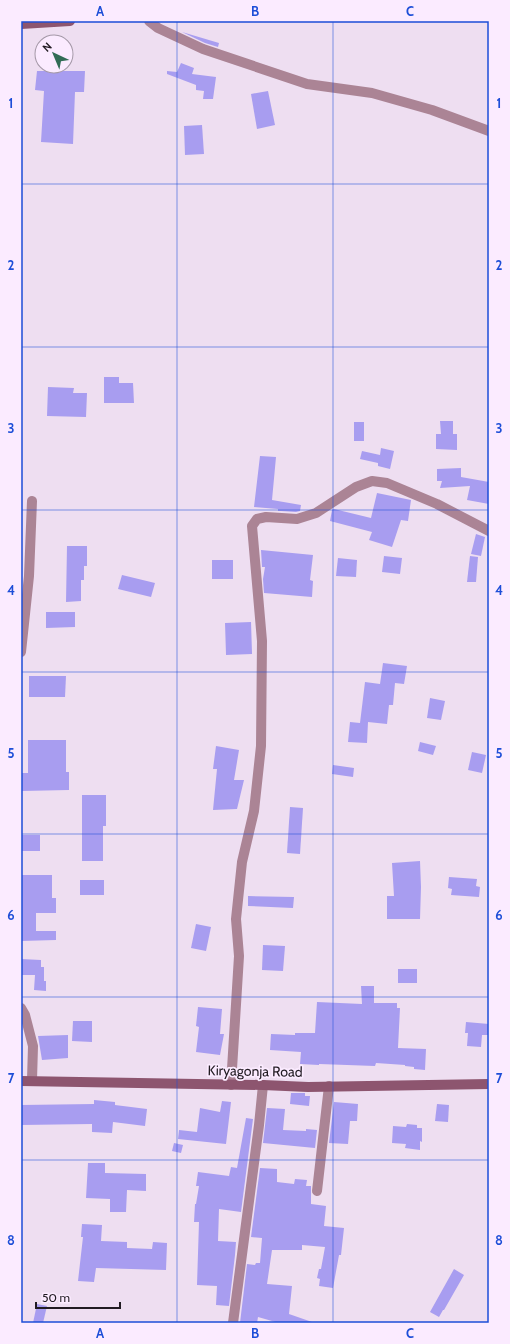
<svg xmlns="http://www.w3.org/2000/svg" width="510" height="1344" viewBox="0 0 510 1344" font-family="Cabin,sans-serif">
<rect width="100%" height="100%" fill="#eedef1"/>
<g fill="#a89df0">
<path d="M182,32l37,11 -1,4 -13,-4z"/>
<path d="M181,63l13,5 -2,6 24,3 -3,22h-10l1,-8 -8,-1v-5l-29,-11v-3l10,1z"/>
<path d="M37,71h48l-1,21h-9l-2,52 -32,-2 3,-51 -9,-1z"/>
<path d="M268,91l7,34 -18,4 -6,-35z"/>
<path d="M202,125l2,29 -19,1 -1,-29z"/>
<path d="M104,377h15v6h14l1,20h-30z"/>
<path d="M48,387l26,1 -1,5h14l-1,24 -39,-1z"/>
<path d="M440,421h13v13h4v16l-21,-1v-15h5z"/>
<rect x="354" y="422" width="10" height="19"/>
<path d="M381,448l13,3 -4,18 -12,-3v-3l-18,-4 2,-8 18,4z"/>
<path d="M260,456l16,1 -4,43 29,5 -1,6 -4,1 -15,-1h-3v-2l-24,-2z"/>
<path d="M461,468v9l28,5v22l-22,-4 3,-14 -30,2 2,-7h-5v-12z"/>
<path d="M377,493l34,7 -3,21 -7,-1 -9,27 -23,-7 3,-8 -42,-11 2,-11 2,-1 37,9z"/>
<path d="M476,534l9,3 -4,19 -10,-2z"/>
<path d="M67,546h20v20h-3v14h-3v21l-15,1z"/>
<path d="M261,550l52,5 -3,25 3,1 -1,16 -48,-4 -1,-14 2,-12h-3z"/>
<path d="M384,556l18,2 -2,16 -18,-2z"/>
<path d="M470,556l8,1 -2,25h-9z"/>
<path d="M338,558l19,2 -1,17 -20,-1z"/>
<rect x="212" y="560" width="21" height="19"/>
<path d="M122,575l33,8 -4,14 -33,-8z"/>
<path d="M46,612h29v15l-29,1z"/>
<path d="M251,622l1,32 -26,1 -1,-32z"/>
<path d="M383,663l24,3 -3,18 -9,-1 -2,22h-4l-2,19 -19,-2 -1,21 -19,-1 2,-20 10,1 5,-41 15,2z"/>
<path d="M29,676h37l-1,21h-36z"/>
<path d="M430,698l15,3 -4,19 -14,-2z"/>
<path d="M28,740h38v32h3v18l-47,1v-18h6z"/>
<path d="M420,742l16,4 -3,9 -15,-4z"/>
<path d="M216,746l23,4 -5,30h10l-7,29 -24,1 4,-41h-4z"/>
<path d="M472,752l14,3 -4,18 -14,-3z"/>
<path d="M333,765l21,3 -1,9 -21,-3z"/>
<path d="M82,795h24v31h-3v35h-21z"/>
<path d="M290,807l13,1 -3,46 -13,-1z"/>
<rect x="21" y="835" width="19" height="16"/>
<path d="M420,861l1,26 -1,32h-33v-23h7l-2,-33z"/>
<path d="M21,875h31v23h4v15h-20v18h20v9l-35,1z"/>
<path d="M449,877l28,2 -1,7 4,1 -1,10 -28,-2 1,-6 -4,-1z"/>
<rect x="80" y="880" width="24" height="15"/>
<path d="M248,896l46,1 -1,11 -45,-2z"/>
<path d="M196,924l15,3 -5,24 -15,-3z"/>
<path d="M263,945l22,1 -2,25 -21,-1z"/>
<path d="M21,959l20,1v7h3v14h2v10l-12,-1 1,-15h-14z"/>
<rect x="398" y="969" width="19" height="14"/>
<path d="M361,986h13v17h23v5h3l-2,40 28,1 -1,21 -11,-1v-2l-9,-1v-1l-29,-2 -1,3 -56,-2v1l-19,-1 1,-12 -31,-2 1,-16 24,1v-2h20l2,-31 45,2z"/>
<path d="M198,1007l24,2 -2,25h4l-4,21 -24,-3 3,-25 -3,-1z"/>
<path d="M73,1021h19v21l-20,-1z"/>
<path d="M466,1022l23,2v11h-7l-1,12 -14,-1 1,-13h-3z"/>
<path d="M68,1035v23l-26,2 -4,-24z"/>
<path d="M291,1093h14v3h5l-1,10 -19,-2z"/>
<path d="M94,1100l21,2v3l32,4 -2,17 -32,-4 -1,11 -20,-1v-8l-71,1v-20l73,-1z"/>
<path d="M222,1101l9,1 -5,42 -48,-5 1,-9 18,2 3,-24 20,4z"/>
<path d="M334,1102l24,2 -1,17h-7l-2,23 -19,-1z"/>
<path d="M437,1104l12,1 -1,17 -13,-1z"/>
<path d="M267,1108l18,1 -2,21 23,1v-2l11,1 -2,18 -52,-5z"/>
<path d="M246,1118l7,1 -12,93 -22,-3 -1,32 18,1 -1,13 -6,51 -13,-1 1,-19 -20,-1 2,-63h-5l1,-18h1l3,-18h-3l2,-14 31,4 2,-9 6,1z"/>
<path d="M407,1124l10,1v3h5v14l-2,-1v9l-15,-2 1,-4 -14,-1 1,-17 13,1z"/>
<path d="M174,1143l9,2 -2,8 -9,-2z"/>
<path d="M88,1163h17v10l41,1v17l-19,-1 -1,22h-16v-13l-24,-1z"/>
<path d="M260,1168l17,1v13l17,2 1,-5 12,1 -1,6h5v18l15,2 -2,20 20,2 -3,27h-2l-6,33 -14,-2 1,-7 -3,-1 2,-9h2l4,-22 -23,-2v5h-30l-5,34 25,2 -3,28 23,8v1h-33l-21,-6 -1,6h-17l7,-59 8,1 1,-2h4l2,-25 -11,-1z"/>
<path d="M82,1224l20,1 -1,16 26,1v6l25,1 1,-7 14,1 -1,27 -70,-2 -2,14 -16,-1 5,-44h-2z"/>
<path d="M454,1269l10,6 -20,35h-1l-4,7 -9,-5z"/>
<path d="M37,1304l10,2 -4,17h-10z"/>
</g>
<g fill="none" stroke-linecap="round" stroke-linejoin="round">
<g stroke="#ab8495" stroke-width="10">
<path d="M149,21l9,7 45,21 104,35 65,9 60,17 57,21"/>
<path d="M21,652l8,-76 3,-75"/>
<path d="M21,1008l4,7 8,31 -1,34"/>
<path d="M231,1085l8,-129 -3,-37 6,-57 12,-51 7,-65 1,-105 -10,-115 5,-7 9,-2 31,2 19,-6 40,-26 16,-6 15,2 50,21 52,27"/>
<path d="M317,1191l12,-105"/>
<path d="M233,1323l26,-198 4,-40"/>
</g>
<g stroke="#8d556f" stroke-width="10">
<path d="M21,24l49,-3"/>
<path d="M21,1081l242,4 45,2 181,-3"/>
</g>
</g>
<path fill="none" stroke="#1d4ed8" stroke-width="1" stroke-opacity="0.55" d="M177,21v1302M333,21v1302M21,184h468M21,347h468M21,510h468M21,672h468M21,834h468M21,997h468M21,1160h468"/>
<g text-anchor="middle" stroke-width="3.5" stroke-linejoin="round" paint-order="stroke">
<g font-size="14" fill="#211b22" stroke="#fbebff">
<text transform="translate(255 1071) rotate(1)" y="5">Kiryagonja Road</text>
</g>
</g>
<rect width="510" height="1344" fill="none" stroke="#fbebff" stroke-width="44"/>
<g transform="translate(54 54) rotate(316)"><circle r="19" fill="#fbebff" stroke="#a498a7"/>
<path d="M0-3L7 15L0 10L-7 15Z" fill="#326c56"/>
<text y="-6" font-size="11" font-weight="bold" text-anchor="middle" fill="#211b22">N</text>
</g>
<path d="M36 1302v6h84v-6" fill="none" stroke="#211b22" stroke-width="2"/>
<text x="42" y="1302" font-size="12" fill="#211b22" stroke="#fbebff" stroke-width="3" paint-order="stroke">50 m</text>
<rect x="22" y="22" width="466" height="1300" fill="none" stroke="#1d4ed8" stroke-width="1.5"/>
<g font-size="13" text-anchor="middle" font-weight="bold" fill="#1d4ed8">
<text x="100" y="16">A</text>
<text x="255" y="16">B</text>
<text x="410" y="16">C</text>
<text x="11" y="108">1</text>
<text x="499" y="108">1</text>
<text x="11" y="270">2</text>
<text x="499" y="270">2</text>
<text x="11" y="433">3</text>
<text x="499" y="433">3</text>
<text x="11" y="595">4</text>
<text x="499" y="595">4</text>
<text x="11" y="758">5</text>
<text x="499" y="758">5</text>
<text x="11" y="920">6</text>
<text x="499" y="920">6</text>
<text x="11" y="1083">7</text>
<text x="499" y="1083">7</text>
<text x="11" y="1245">8</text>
<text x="499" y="1245">8</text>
<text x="100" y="1338">A</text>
<text x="255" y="1338">B</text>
<text x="410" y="1338">C</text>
</g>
</svg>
